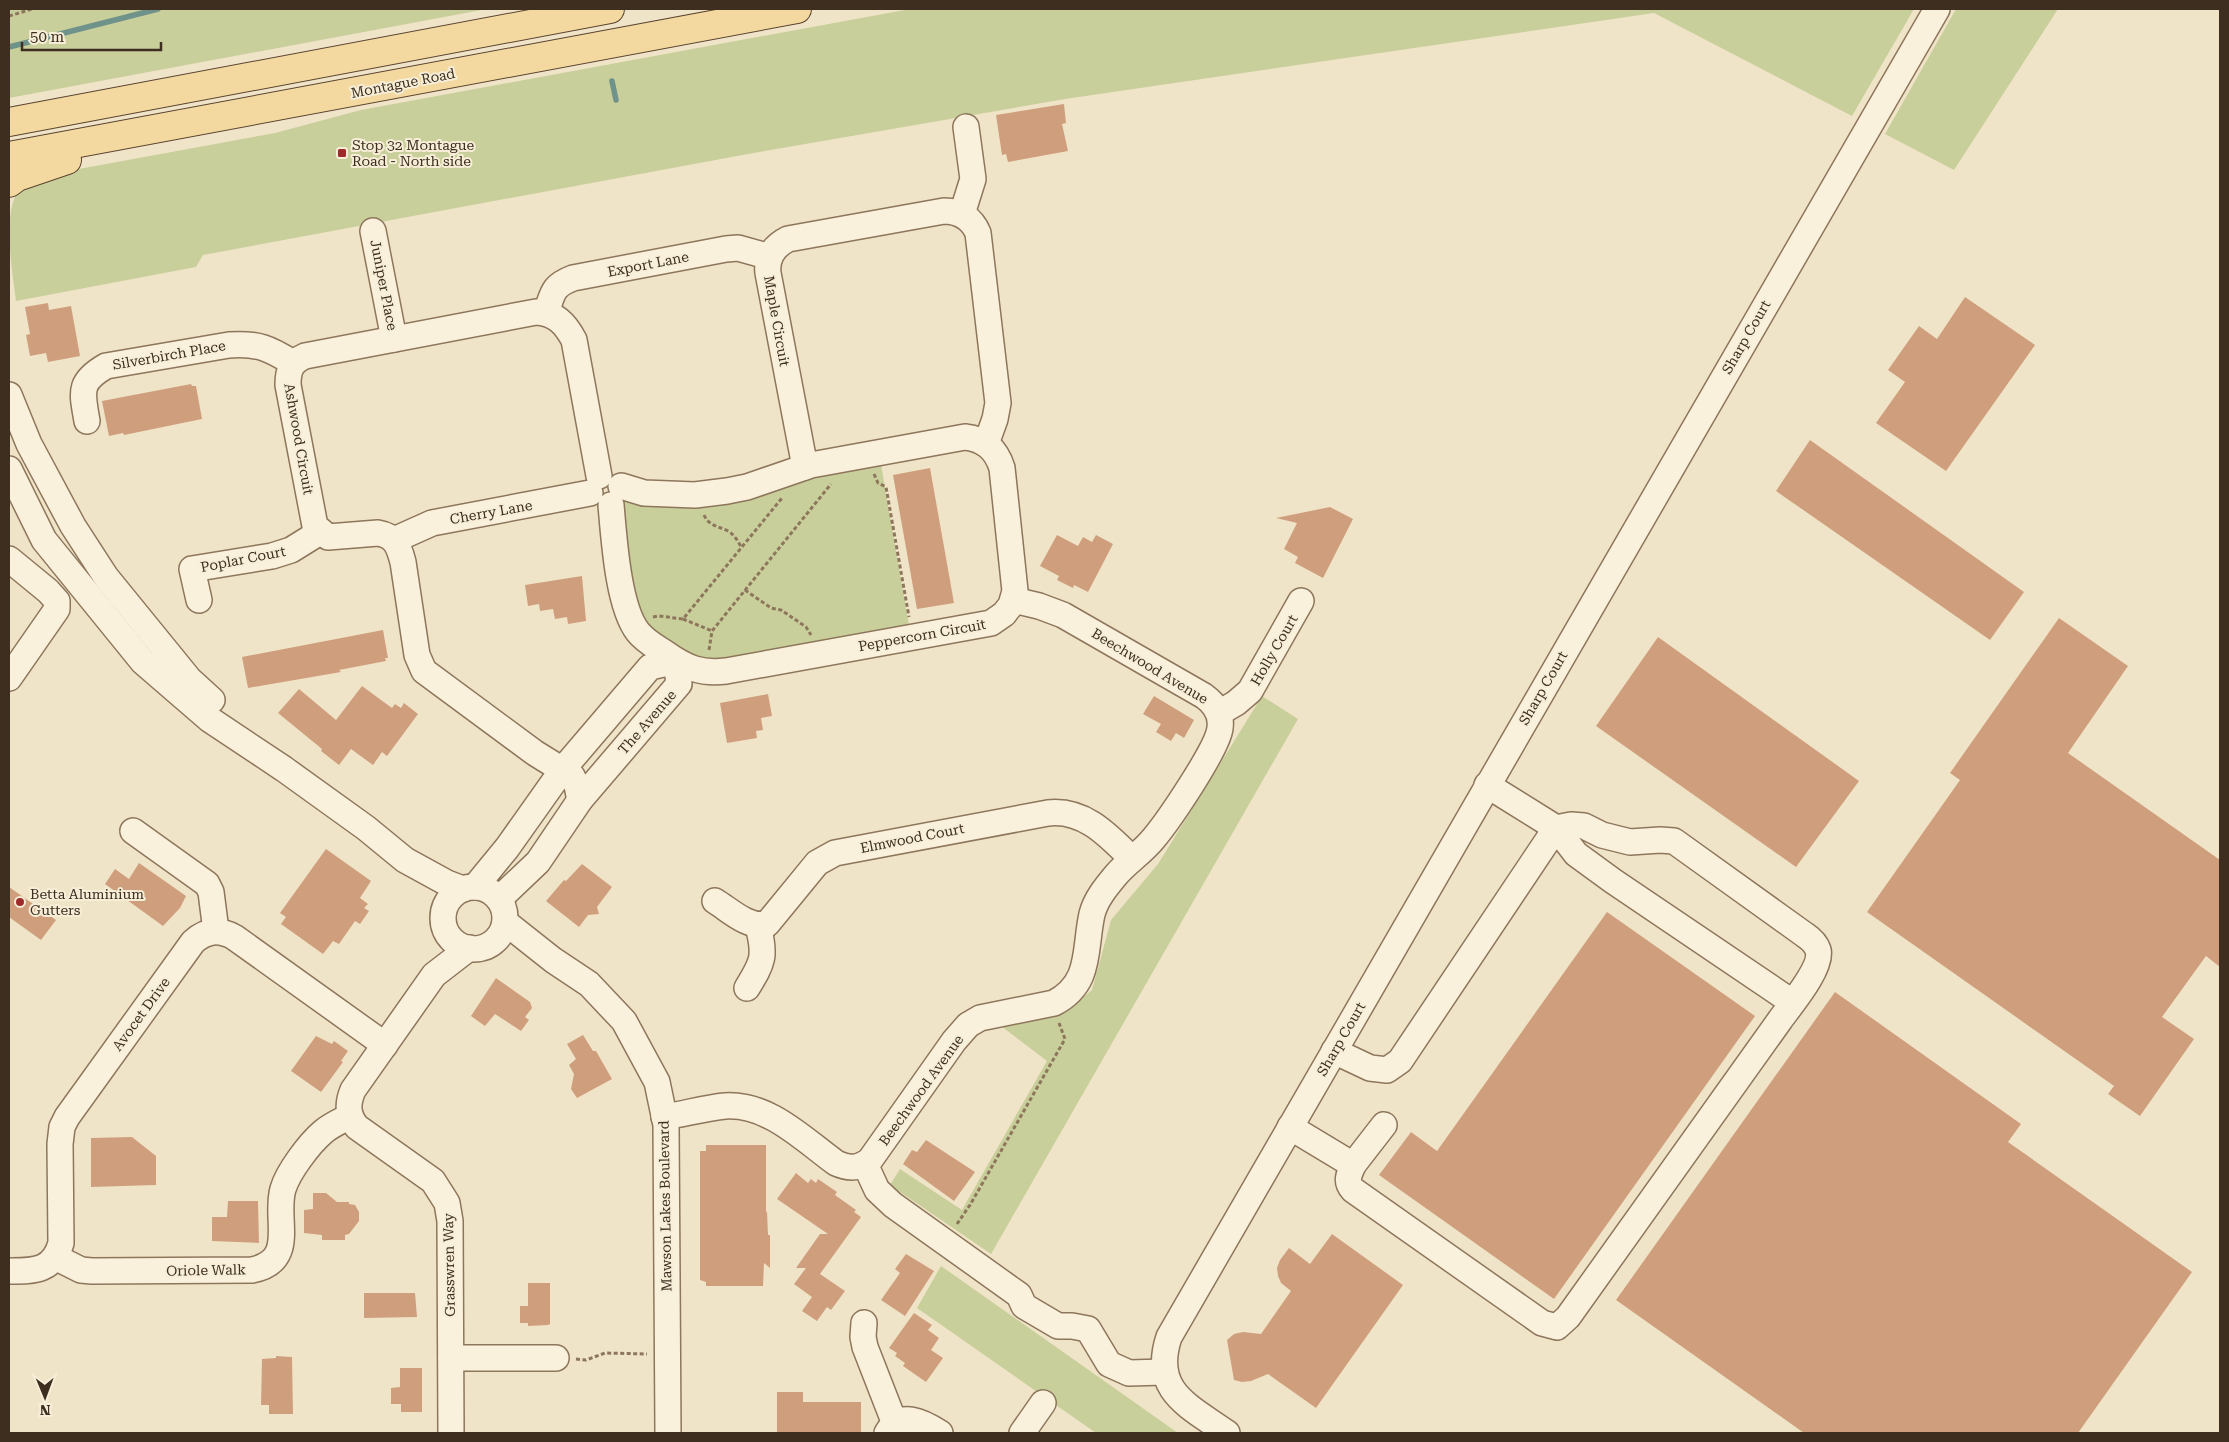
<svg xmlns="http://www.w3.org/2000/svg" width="2229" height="1442" viewBox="0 0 2229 1442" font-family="'Roboto Serif',serif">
<rect width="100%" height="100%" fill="#f0e4c8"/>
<g fill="#c9cf9b">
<path d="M9,9h478l-478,89z"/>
<path d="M910,9h1004l-62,107 -198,-103 -589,86 -317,55 -545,101 -7,12 -180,34c-3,-26 -16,-95 6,-114 6,-5 17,-8 24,-12l229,-42 86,-23z"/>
<path d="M1956,9h102l-104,161 -69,-36z"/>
<path d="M879,453l32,184 -185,34 -84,-35 -26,-134 3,-5z"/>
<path d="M1262,696l36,23 -307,535 -101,-69 10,-16 62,41 85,-149 -46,-35 63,-13 28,-23 19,-70 47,-56z"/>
<path d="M941,1266l237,167h-82l-179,-125z"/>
</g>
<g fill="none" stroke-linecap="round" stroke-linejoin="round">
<g stroke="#6f938a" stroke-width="5.5">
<path d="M9,47l149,-38"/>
<path d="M612,81l4,19"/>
</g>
</g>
<g fill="#cf9f7d">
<path d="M1064,104l2,19 -4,1 6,27 -60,11 -2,-8 -4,1 -6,-40z"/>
<path d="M1965,297l70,48 -89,126 -70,-48 29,-41 -17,-12 31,-44 18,13z"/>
<path d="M48,303l1,7 22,-4 9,50 -32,6 -2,-9 -16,3 -4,-21 4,-1 -5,-27z"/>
<path d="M191,384l1,2h4l6,33 -78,16 -1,-2 -14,3 -7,-35z"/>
<path d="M1810,440l214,152 -34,48 -214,-149z"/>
<path d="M930,468l24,135 -37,6 -24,-134z"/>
<path d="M1330,507l23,12 -30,59 -28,-15 3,-6 -14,-8 13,-26 -21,-5z"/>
<path d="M1057,535l21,11 5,-9 9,5 4,-7 17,9 -25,48 -14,-7 -1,3 -16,-8 2,-4 -19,-10z"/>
<path d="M582,576l4,45 -18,3 -1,-7 -12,2 -2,-10 -13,2 -1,-7 -11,2 -3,-21z"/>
<path d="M2059,618l69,48 -60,87 152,107v107l-14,-11 -44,61 32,22 -54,77 -32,-22 6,-8 -247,-174 93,-132 -10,-7z"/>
<path d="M383,630l5,28h-3l1,3 -47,9 2,2 -93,16 -6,-31z"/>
<path d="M1658,637l201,144 -63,86 -200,-141z"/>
<path d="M362,686l30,22 3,-4 6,4 3,-5 14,11 -31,42 -5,-4 -9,13 -22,-16 -12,16 -18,-14 1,-2 -44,-36 21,-24 37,31z"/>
<path d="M768,694l4,22 -11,2 2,12 -7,1 1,7 -30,5 -7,-40z"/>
<path d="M1154,696l40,24 -10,18 -8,-5 -5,8 -15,-9 5,-8 -18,-10z"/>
<path d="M326,849l45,32 -11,17 8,6 -4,4 5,3 -9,13 -5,-3 -16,23 -6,-3 -10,13 -42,-30 5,-7 -6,-4z"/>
<path d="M139,863l47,33 -6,12 -17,18 -58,-42 10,-15 14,10z"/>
<path d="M582,864l30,23 -15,20 2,7 -11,1 -9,12 -33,-26 18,-21 2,1z"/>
<path d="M9,887l47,33 -15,20 -32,-23z"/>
<path d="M1607,912l148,104 -201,283 -175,-124 32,-43 26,19z"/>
<path d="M496,978l34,24 2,6 -7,9 4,3 -8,11 -26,-17 -10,12 -14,-10z"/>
<path d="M1835,992l186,132 -13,18 184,130 -114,161h-274l-188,-133z"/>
<path d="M583,1035l10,16h3l16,28 -35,19 -6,-9 3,-15 -5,-9 7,-6 -9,-15z"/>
<path d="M316,1036l16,8 2,-3 14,10 -7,10 2,1 -22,30 -30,-21z"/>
<path d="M132,1137l24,19v29l-65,2v-49z"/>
<path d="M926,1140l49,32 -21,29 -51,-37 9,-14 5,2z"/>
<path d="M706,1145h60v68l1,-2 1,24h2v33l-6,-5 -1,23h-57v-4l-6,-2v-129h6z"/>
<path d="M796,1173l12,10 3,-4 5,4 2,-4 19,13 -2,3 21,15 -2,2 7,5 -41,57 25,17 -14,19 -4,-3 -10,14 -15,-10 10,-14 -18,-13 12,-16h-10l24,-34h8l-51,-35z"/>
<path d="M313,1193h13l11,9h12v2l6,1 4,7v9l-10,13 -4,1v5h-23v-5l-18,-2v-23l9,-1z"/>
<path d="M228,1201h30l1,42 -47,-2v-24h15z"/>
<path d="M1332,1234l71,51 -87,123 -48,-34 -17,7 -9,1 -8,-2 -7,-40 7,-6 9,-2 18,2 30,-43 -10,-8 -3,-7 -1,-8 3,-8 9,-12 21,16z"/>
<path d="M906,1254l28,17 -29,45 -24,-16 19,-27 -5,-4z"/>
<path d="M528,1283h22v41l-2,1 -20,1v-3h-8v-17h8z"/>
<path d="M364,1293h51l2,24 -53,1z"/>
<path d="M914,1313l18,12 -4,5 11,8 -8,12 12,8 -17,24 -23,-16 2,-3 -10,-7 2,-3 -8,-5z"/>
<path d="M276,1356l16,1 1,57h-24v-9h-8l1,-46 14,-1z"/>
<path d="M400,1368h22v44h-21v-8h-10v-16l9,-1z"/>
<path d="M777,1392h26v10h58v31h-84z"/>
</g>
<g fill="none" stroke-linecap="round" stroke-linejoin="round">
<defs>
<g id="minor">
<path d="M962,214l11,-35 -7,-52"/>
<path d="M373,231l21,108"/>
<path d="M546,313c7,-20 6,-27 27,-35l153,-29 12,-1 32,9"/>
<path d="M9,395l20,49 44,82 33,51 83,102 23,21"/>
<path d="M87,421c-5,-29 -9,-39 19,-55l123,-21c29,-2 40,3 64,18"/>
<path d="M805,467l-37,-194c-2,-16 6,-27 20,-34l156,-28c17,0 28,8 34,22l20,170 -3,16 -9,25"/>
<path d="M9,469l35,71 99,122 66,57 75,50 82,59 39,32 42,23 16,6"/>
<path d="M611,505c3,33 7,102 27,127 7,9 18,15 27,21 21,15 36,21 61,18l265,-48 13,-9 7,-9 4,-14 -13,-123c-6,-19 -18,-29 -37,-31l-154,28 -64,22 -20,4 -32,4 -51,-2 -23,-7"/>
<path d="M394,540l38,-17 158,-30"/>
<path d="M9,559l39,32 9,10v8l-48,69"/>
<path d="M199,600l-7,-31 80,-13 19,-6 29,-18"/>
<path d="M1219,713l17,-10 14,-12 51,-90"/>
<path d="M1487,785l69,43 20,26 37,27 179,121"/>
<path d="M580,800l-3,-14 -5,-10 -37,-23 -111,-82 -7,-16 -14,-93c-4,-15 -7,-26 -25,-29l-50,4 -13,-11 -27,-141c0,-15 3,-23 17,-29l231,-44c19,1 29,11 38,28l25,136"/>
<path d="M133,831l74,53 4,8 5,39"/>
<path d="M475,887l32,-39 56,-79 87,-102 26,-6 3,23 -99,116 -42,62 -39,37"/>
<circle cx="474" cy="918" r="31"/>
<path d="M715,901c16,10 33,27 52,23l50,-61 18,-10 213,-40c36,-4 60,22 84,46"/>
<path d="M505,922l48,38 36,24 35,37 33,61 9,43 2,308"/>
<path d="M747,988c16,-26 19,-32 11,-62"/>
<path d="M664,1117c20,-3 41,-9 61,-11 43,-3 78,33 111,57 13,6 23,6 34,-3l84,-119 14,-16 12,-7 74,-15c38,-20 30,-53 38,-89 4,-15 14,-27 24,-39 11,-13 27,-23 38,-37 15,-18 64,-90 66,-110 2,-14 -5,-24 -16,-32l-141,-81 -24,-9 -26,-6"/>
<path d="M1290,1127l63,38c-4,10 -8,16 0,25l189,133 15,4 11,-10 212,-297c10,-14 43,-53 38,-70 -2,-6 -7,-11 -13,-15l-131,-94 -14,-1 -30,2 -28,-7 -18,-9 -13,-1 -15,3 -156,233 -13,9 -17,-2 -36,-17"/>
<path d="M865,1164l12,26 16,15 126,90 5,11 34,20h14l16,3 21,35 20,9 35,-1"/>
<path d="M1353,1165l31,-40"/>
<path d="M55,1257l26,13 11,1 160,-1c46,-9 22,-51 31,-81 5,-17 26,-45 40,-57 8,-7 18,-11 27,-16"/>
<path d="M9,1271c24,0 44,1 52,-28l-1,-99 2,-17 5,-10 126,-175c13,-12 26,-13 41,-5l151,108"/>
<path d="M864,1323l-1,14 2,10 30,77"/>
<path d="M451,1358h105"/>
<path d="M451,1433l-1,-212 -3,-18 -14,-22 -76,-54c-10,-12 -10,-23 -4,-37l81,-115 35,-27"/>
<path d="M887,1433c14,-23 36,-11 53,0"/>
<path d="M1022,1433l21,-30"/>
<path d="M1227,1433c-38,-27 -76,-42 -58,-96l768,-1328"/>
</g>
<g id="major">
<path d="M9,122l601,-113"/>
<path d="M9,156l788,-147"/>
<path d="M9,183l8,-6 50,-17"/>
</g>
</defs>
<use href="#minor" stroke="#8d765c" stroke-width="28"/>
<use href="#major" stroke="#5b4430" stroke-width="30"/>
<g stroke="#8d765c" stroke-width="3" stroke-dasharray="4 2.5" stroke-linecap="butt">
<path d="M9,16l23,-7"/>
<path d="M874,474l4,9 8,4 23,130"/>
<path d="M704,515c5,11 14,11 24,16 7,4 10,11 14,17"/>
<path d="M745,590l26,18 10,2 9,6 16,11 5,8"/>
<path d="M653,617l6,-1 24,3 99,-121"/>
<path d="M683,619l29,12"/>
<path d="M709,650l3,-19 119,-147"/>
<path d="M957,1224l13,-19 95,-166 -6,-16"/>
<path d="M576,1359l10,1 19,-7 42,1"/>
</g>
<use href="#minor" stroke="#faf1dc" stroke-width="25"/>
<use href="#major" stroke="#f3d9a0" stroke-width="28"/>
</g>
<g fill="#9e2a2b" stroke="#f7eed8" stroke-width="2">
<rect x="337" y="148" width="10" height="10" rx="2.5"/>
<circle cx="20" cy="902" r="5"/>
</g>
<g text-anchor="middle" stroke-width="4" stroke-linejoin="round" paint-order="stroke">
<g font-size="14" fill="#3d2e20" stroke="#f7eed8">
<text transform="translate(403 83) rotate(-11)" y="5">Montague Road</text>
<text transform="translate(648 264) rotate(-11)" y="5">Export Lane</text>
<text transform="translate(384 285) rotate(79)" y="5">Juniper Place</text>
<text transform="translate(777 321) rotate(80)" y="5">Maple Circuit</text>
<text transform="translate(1746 337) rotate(-60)" y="5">Sharp Court</text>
<text transform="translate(169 355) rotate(-10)" y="5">Silverbirch Place</text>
<text transform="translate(299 439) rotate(80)" y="5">Ashwood Circuit</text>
<text transform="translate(491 512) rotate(-10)" y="5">Cherry Lane</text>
<text transform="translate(243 559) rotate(-11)" y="5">Poplar Court</text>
<text transform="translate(922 635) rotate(-10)" y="5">Peppercorn Circuit</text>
<text transform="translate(1274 650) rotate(-60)" y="5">Holly Court</text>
<text transform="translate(1150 666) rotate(31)" y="5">Beechwood Avenue</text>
<text transform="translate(1543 688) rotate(-60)" y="5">Sharp Court</text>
<text transform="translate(647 722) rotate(-49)" y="5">The Avenue</text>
<text transform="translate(912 838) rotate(-11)" y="5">Elmwood Court</text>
<text transform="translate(141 1014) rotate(-54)" y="5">Avocet Drive</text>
<text transform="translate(1341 1039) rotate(-60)" y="5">Sharp Court</text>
<text transform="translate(921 1090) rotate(-54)" y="5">Beechwood Avenue</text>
<text transform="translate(665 1206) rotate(-91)" y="5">Mawson Lakes Boulevard</text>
<text transform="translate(449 1265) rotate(-91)" y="5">Grasswren Way</text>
<text transform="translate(206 1270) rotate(-1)" y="5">Oriole Walk</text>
</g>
<g font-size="14" fill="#3d2e20" stroke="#f7eed8" text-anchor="start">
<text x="352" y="150">Stop 32 Montague<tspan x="352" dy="16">Road - North side</tspan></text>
<text x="30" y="899">Betta Aluminium<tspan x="30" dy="16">Gutters</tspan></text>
</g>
</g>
<rect width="2229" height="1442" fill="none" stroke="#3d2e20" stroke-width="20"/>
<g transform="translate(45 1397) rotate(179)" stroke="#f7eed8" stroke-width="4" paint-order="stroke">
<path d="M0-4L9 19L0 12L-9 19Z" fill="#3d2e20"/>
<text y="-8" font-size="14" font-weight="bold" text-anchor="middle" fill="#3d2e20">N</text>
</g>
<path d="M22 42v8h139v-8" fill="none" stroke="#3d2e20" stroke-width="2.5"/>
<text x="30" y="42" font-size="15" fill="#3d2e20" stroke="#f7eed8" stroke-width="4" paint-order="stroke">50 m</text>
</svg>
